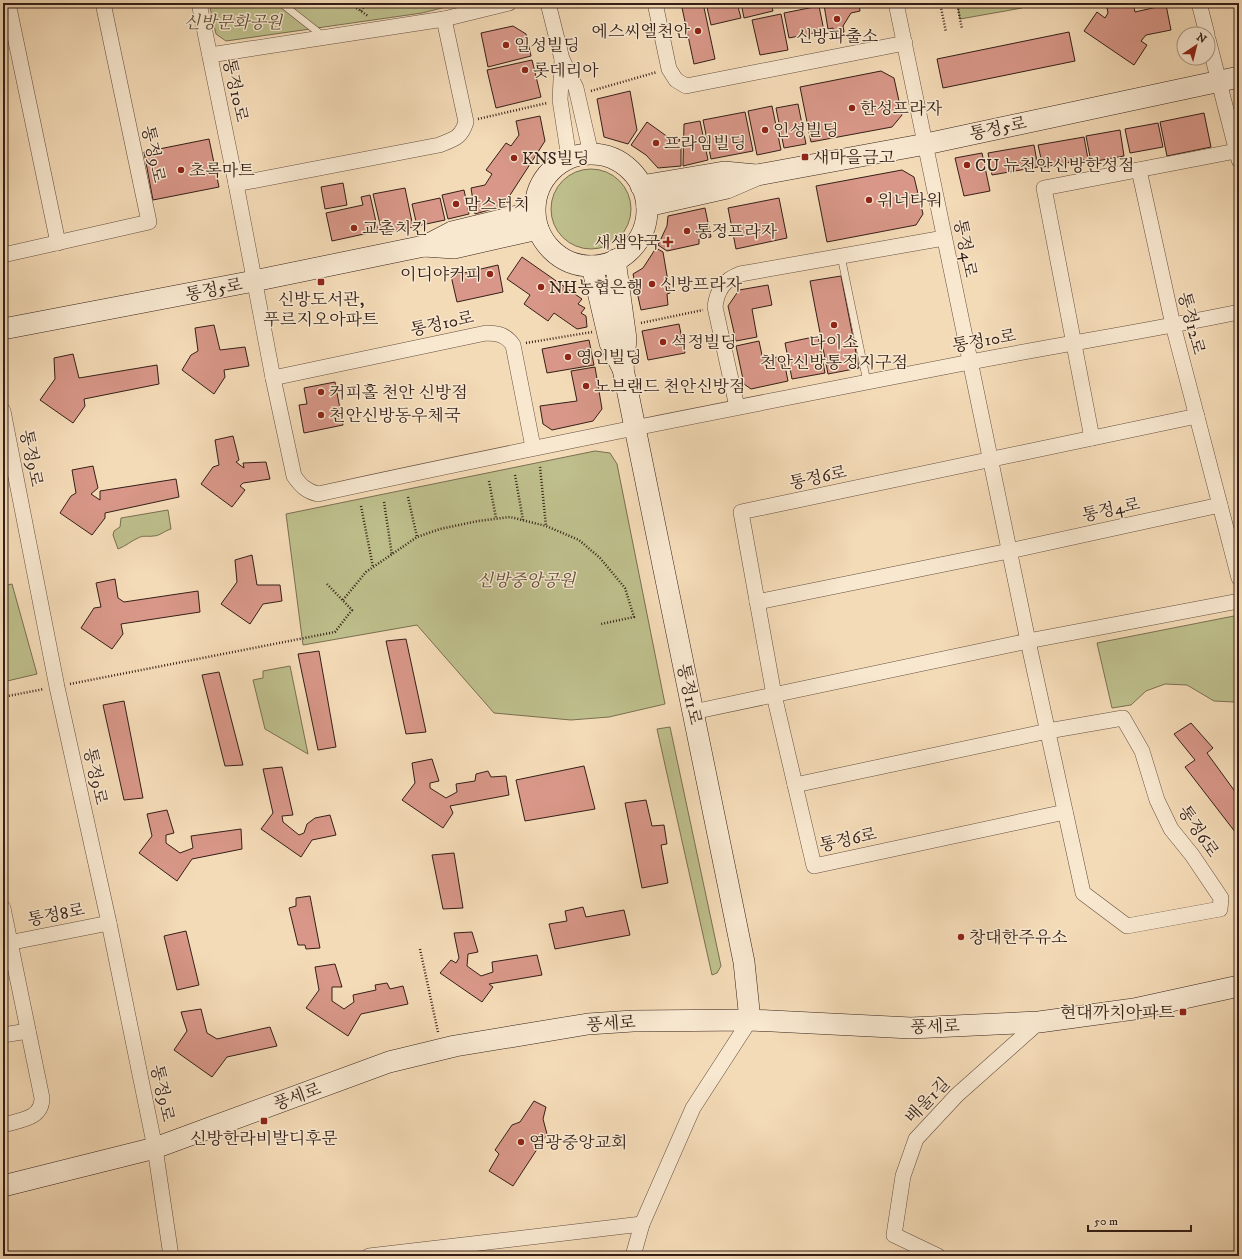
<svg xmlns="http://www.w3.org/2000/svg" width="1242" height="1259" viewBox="0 0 1242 1259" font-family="'IM FELL DW Pica','Noto Serif KR',serif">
<rect width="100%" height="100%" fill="#f4dbb7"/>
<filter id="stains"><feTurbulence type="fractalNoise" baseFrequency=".005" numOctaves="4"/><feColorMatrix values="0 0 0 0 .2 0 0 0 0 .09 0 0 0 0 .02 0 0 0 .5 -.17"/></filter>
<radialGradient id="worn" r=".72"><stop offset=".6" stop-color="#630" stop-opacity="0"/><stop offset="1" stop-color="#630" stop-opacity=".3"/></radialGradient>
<g fill="#bebf8c" stroke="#7a6f52">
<path d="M209,3h253l-40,10 -196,28 -10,-7z"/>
<path d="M957,3h64l1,5 -62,11z"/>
<circle cx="591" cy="209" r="40"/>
<path d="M595,451l15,2 7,11 48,240 -56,13 -38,3 -77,-7 -77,-88 -114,20 -17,-131z"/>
<path d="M168,510l3,19c-7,2 -11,7 -18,7 -5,1 -10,-1 -15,2 -7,3 -12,8 -20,11l-5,-14 1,-4 6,-4 1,-9z"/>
<path d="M12,584l25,90 -34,8v-96z"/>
<path d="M1239,615v85l-5,2 -20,-1 -27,-16 -22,-1 -19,7 -15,14 -19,3 -15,-65z"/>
<path d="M290,666l18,88 -43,-25 -12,-49 10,-2v-7z"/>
<path d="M670,727l51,239 -4,7 -5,2 -55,-246z"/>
</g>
<g fill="#d89788" stroke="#351f17">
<path d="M681,3h22l12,56 -21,5z"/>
<path d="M706,3h31l4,15 -30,7z"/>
<path d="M741,3h30l2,8 -29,7z"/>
<path d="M835,3h24l1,8 -9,2 -8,13 1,6 -10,2 -1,-6 -5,1 -4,-24z"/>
<path d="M1106,3h27l2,9 31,-7 5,25 -25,5 -5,6 6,4 -13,20 -50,-34 13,-19 8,6 3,-5z"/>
<path d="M819,6l5,25 -35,7 -5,-25z"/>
<path d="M781,14l7,36 -28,5 -8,-35z"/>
<path d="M513,26l13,8 5,22 -43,11 -7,-34z"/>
<path d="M1069,32l6,29 -132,27 -6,-29z"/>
<path d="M532,60l9,37 -45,11 -9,-38z"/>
<path d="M881,71l13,7 8,37 -10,12 -81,15 -11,-55z"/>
<path d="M630,91l7,39 -9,14 -24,-7 -7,-38z"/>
<path d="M798,104l8,40 -22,4 -8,-40z"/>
<path d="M772,106l9,44 -24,5 -9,-44z"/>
<path d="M745,112l8,39 -42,8 -8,-39z"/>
<path d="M1204,113l7,34 -44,9 -7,-34z"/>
<path d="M540,116l5,25 -42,65 -28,8 -4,-26 14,-3 7,-11 -6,-4 20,-27 5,3 8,-11 -3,-14z"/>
<path d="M700,121l8,39 -25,6 1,-42z"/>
<path d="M647,122l25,18 3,-4 5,4 -3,5 4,3v18l-23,2 -12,-13 -15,-10z"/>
<path d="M1158,123l5,24 -33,6 -5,-24z"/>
<path d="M1120,130l4,26 -33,6 -5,-26z"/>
<path d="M1084,137l4,22 -45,8 -5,-22z"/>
<path d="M209,139l10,48 -66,13 -9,-48z"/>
<path d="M1034,145l4,22 -46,8 -4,-22z"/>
<path d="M982,153l8,38 -26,5 -9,-38z"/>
<path d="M902,170l12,7 9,37 -7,11 -89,17 -11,-56z"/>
<path d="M343,183l4,22 -22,4 -4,-22z"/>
<path d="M405,188l8,39 -31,6 -9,-39z"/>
<path d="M464,190l5,24 -21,5 -6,-24z"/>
<path d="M370,195l8,36 -46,10 -6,-28 37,-8 -2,-8z"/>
<path d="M440,198l5,22 -28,6 -5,-22z"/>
<path d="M779,198l8,40 -51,11 -8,-41z"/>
<path d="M705,208l6,29 -12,2v5l-32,7 -9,-6 9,-19 1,-10z"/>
<path d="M656,248l7,4 7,41 -3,1 1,11 -27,5 -8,-36 10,-6z"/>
<path d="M522,257l60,42 -4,5 7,4 -4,5 5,3 1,11 -10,2 -23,-16 -6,8 -24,-17 6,-9 -23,-16z"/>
<path d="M498,265l5,27 -46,10 -6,-26z"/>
<path d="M841,276l18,92 -31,6 -18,-93z"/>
<path d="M768,285l4,20 -20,4 5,28 -21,4 -8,-35 11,-16z"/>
<path d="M679,324l6,29 -37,7 -6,-29z"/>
<path d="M214,325l6,25 25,-3 4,19 -25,4 1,7 -11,17 -32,-24 9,-15 7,-4 -3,-23z"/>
<path d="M818,336l7,37 -33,6 -7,-36z"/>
<path d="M589,340l5,25 -47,8 -5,-24z"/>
<path d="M759,341l4,19 20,-4 5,25 -37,8 -7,-5 -8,-38z"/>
<path d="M73,354l6,24 78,-13 2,19 -75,15 1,7 -12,17 -33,-23 15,-21 -1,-21z"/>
<path d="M595,367l7,42 -9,12 -41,9 -9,-6 -3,-18 37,-5 -6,-30z"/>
<path d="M335,382l8,43 -39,8 -5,-28 8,-1 -3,-16z"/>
<path d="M233,436l6,24 -3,2 8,6 -1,-5 23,-1 4,17 -27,4 -3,3 5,4 -13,17 -31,-23 12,-17 6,-2 -4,-25z"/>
<path d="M93,466l5,22 -7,6 9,6v-9l76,-12 3,18 -74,16v5l-13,17 -32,-22 11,-17 5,-3 -4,-23z"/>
<path d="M252,555l5,30h23l2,16 -19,3 -13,20 -29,-20 16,-22 -2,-22z"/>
<path d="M115,579l3,19 6,4 74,-11 2,21 -79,12 2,10 -11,15 -31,-21 13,-20 7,-1 -5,-24z"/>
<path d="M406,639l20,93 -20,2 -20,-93z"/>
<path d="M319,651l17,96 -18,3 -20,-96z"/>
<path d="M219,672l24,93 -18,1 -23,-91z"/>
<path d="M124,701l19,97 -19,2 -21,-95z"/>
<path d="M1191,723l22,25 -6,5 32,44v40l-54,-70 10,-7 -21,-26z"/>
<path d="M432,759l7,22 -9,2v5l16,10 11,-6 -1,-8 19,-3 1,-7 12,-3 3,6 15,-1 3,19 -59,11 3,7 -10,15 -41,-28 13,-17 -3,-20z"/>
<path d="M584,766l11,43 -70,12 -9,-41z"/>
<path d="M282,767l11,48 -11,1 1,6 16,13 5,-2 3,-9 8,-6 15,-3 6,20 -24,5 -11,17 -40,-28 12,-16 -10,-44z"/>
<path d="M646,800l6,26 12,-1 3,19 -6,1 7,38 -26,5 -17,-85z"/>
<path d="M167,810l7,23 -8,2v8l14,10 13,-5 -2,-12 50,-7 1,20 -50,10 -15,22 -38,-28 13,-17 -5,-22z"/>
<path d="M454,853l9,55 -20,1 -11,-54z"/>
<path d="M310,896l10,52 -14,1 -1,-4h-7l-9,-37 7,-2v-8z"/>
<path d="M583,907l3,10 38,-7 6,25 -75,14 -6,-25 18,-3 -2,-10z"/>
<path d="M186,931l13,54 -22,5 -13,-54z"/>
<path d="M472,932l6,20 -10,2 -1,12 14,10 12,-4 -1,-10 45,-7 5,20 -53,9 4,3 -11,15 -42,-29 11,-13 5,3 3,-5 -5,-25z"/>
<path d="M335,964l7,23h-10v14l12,8 10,-7 -1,-7 23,-5 -1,-5 12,-2 3,6 13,-3 5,18 -47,10 -13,22 -42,-28 13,-18 -4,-23z"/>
<path d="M201,1009l6,24 10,6 53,-12 7,19 -50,11 -15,20 -38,-27 13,-19 -6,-19z"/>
<path d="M534,1101l12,6 -3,12 4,15 -34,52 -24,-15 10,-17 -4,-4 17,-25 8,-3z"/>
</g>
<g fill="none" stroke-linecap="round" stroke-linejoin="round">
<defs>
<g id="lane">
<path d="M281,3l42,33"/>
<path d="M841,256l26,126"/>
</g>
<g id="street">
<path d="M8,3l50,240"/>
<path d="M199,3l37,181 37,194 21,98c7,10 12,15 24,18 215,-47 431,-89 647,-131 92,-18 183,-32 274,-51"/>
<path d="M548,3l14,56 14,29 15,66"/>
<path d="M655,3l14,66 7,11 10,6 219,-43"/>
<path d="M1199,3l8,31"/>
<path d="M1208,39l31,121"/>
<path d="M210,55l234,-36 65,-16"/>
<path d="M562,60l-2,40 9,58"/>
<path d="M1139,170l34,155 66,253"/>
<path d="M236,184l203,-39c15,-6 22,-7 27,-23l-22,-103"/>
<path d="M3,255l146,-33 -46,-219"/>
<path d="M273,378l213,-45c12,0 20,2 27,12l20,102"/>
<path d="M737,407l-22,-100c2,-17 9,-27 25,-33l204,-36"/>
<path d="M3,411l54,276 52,236 46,225 16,108"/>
<path d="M1092,438l-48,-250 192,-37"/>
<path d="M757,602l252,-51 211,-46"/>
<path d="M693,712l335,-71 211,-40"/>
<path d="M795,785l253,-54 75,-13 19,33 15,49 14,29 21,26 29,43 -1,11 -93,17 -44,-33 -55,-252 -132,-638"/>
<path d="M1065,812l-251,54 -40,-171 -33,-183 456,-96"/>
<path d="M3,908l39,190c0,21 -22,22 -39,27"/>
<path d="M3,944l106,-21"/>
<path d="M3,1035l25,-4"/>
<path d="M369,1256l273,-32"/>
<path d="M633,1256l9,-32 51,-116 57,-88"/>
<path d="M938,1256l-44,-21 9,-59 13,-37 41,-44 82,-73"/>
</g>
<g id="secondary">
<circle cx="591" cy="210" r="56"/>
<path d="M641,186l83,-14 32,3"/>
<path d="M647,206l80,-18 30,-13 169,-31 313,-67"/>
<path d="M425,246l27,-14 82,-20"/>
<path d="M615,260l11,79 -3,30"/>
<path d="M592,266l18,77 13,26 121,593 6,58"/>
<path d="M3,329l251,-48 170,-35 30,2 84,-19"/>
<path d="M3,1186l152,-38 234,-86 66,-16 133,-22 45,-3 117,-1 161,8 128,-6 95,-13 105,-23"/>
</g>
</defs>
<use href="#lane" stroke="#654e3f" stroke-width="8"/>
<use href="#street" stroke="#654e3f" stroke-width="16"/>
<use href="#secondary" stroke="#351f17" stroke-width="22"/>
<g stroke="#351f17" stroke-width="2.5" stroke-dasharray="1 2" stroke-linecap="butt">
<path d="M349,3l19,13"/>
<path d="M940,3l6,29"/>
<path d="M957,3l5,26"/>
<path d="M361,11l6,-8"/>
<path d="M591,91l66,-19"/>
<path d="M478,119l69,-16"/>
<path d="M641,323l62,-13"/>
<path d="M526,343l66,-11"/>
<path d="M540,467l6,59"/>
<path d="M515,475l8,45"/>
<path d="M489,481l7,37"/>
<path d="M408,497l9,40"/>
<path d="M384,502l8,53"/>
<path d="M361,506l12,61"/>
<path d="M343,600l23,-28 51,-35 23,-8 38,-8 32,-4 36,9 33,14 21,18 25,30 9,29 -33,7"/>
<path d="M70,684l265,-52 17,-22 -25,-26"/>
<path d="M3,697l41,-8"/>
<path d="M420,949l18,83"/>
</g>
<use href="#lane" stroke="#f8e8d0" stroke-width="7"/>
<use href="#street" stroke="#f8e8d0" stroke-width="15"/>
<use href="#secondary" stroke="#f8e8d0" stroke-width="21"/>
</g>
<g fill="#8f2418" stroke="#f8e8d0" stroke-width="1.5">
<circle cx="837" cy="19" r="4"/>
<circle cx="698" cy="31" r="4"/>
<circle cx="506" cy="45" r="4"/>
<circle cx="525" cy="70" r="4"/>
<circle cx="852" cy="108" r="4"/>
<circle cx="765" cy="130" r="4"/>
<circle cx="656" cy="143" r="4"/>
<rect x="801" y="153" width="8" height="8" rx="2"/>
<circle cx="514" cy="158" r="4"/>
<circle cx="967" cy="165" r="4"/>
<circle cx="181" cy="170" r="4"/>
<circle cx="869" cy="200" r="4"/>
<circle cx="456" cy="204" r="4"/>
<circle cx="354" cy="228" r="4"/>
<circle cx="687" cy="231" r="4"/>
<path d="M666 236h4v4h4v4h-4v4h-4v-4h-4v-4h4z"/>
<circle cx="490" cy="274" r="4"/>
<rect x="317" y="278" width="8" height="8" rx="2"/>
<circle cx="652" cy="284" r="4"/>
<circle cx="541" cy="287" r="4"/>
<circle cx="834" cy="325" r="4"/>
<circle cx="663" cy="342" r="4"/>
<circle cx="568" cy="357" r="4"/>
<circle cx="586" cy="386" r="4"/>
<circle cx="321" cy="392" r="4"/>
<circle cx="321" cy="415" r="4"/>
<circle cx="961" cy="937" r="4"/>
<rect x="1179" y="1008" width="8" height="8" rx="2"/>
<rect x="260" y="1117" width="8" height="8" rx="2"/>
<circle cx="521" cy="1142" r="4"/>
</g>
<g text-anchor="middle" stroke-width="3" stroke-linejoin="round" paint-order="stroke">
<g font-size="17" font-style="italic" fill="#5e4f3a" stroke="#f8e8d0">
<text x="233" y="28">신방문화공원</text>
<text x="526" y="586">신방중앙공원</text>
</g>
<g font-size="17" fill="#351f17" stroke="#f8e8d0" text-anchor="start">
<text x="690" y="37" text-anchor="end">에스씨엘천안</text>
<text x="837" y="42" text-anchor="middle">신방파출소</text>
<text x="514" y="51">일성빌딩</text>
<text x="533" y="76">롯데리아</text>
<text x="860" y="114">한성프라자</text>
<text x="773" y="136">인성빌딩</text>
<text x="664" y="149">프라임빌딩</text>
<text x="813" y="163">새마을금고</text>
<text x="522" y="164">KNS빌딩</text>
<text x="975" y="171">CU 뉴천안신방한성점</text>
<text x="189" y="176">초록마트</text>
<text x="877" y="206">위너타워</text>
<text x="464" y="210">맘스터치</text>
<text x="362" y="234">교촌치킨</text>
<text x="695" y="237">통정프라자</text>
<text x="660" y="248" text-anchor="end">새샘약국</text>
<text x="482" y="280" text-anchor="end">이디야커피</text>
<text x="660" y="290">신방프라자</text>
<text x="549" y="293">NH농협은행</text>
<text x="321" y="305" text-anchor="middle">신방도서관,<tspan x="321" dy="20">푸르지오아파트</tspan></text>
<text x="671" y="348">석정빌딩</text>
<text x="834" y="348" text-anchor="middle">다이소<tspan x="834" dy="20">천안신방통정지구점</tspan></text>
<text x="576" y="363">영인빌딩</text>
<text x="594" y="392">노브랜드 천안신방점</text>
<text x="329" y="398">커피홀 천안 신방점</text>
<text x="329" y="421">천안신방동우체국</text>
<text x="969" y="943">창대한주유소</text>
<text x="1175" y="1018" text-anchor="end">현대까치아파트</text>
<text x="264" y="1144" text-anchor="middle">신방한라비발디후문</text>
<text x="529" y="1148">염광중앙교회</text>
</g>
<g font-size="17" fill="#351f17" stroke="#f8e8d0">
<text transform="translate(236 90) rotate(78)" y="6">통정10로</text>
<text transform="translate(998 128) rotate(-12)" y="6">통정5로</text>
<text transform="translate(154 154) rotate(78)" y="6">통정9로</text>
<text transform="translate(966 248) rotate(79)" y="6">통정4로</text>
<text transform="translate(214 289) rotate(-11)" y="6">통정5로</text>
<text transform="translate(442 323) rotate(-12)" y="6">통정10로</text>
<text transform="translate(1192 323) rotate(76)" y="6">통정12로</text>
<text transform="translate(984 340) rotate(-10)" y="6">통정10로</text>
<text transform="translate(32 458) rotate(79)" y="6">통정9로</text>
<text transform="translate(818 477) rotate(-12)" y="6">통정6로</text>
<text transform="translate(1111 509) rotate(-12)" y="6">통정4로</text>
<text transform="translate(690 694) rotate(78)" y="6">통정11로</text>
<text transform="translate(96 776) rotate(78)" y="6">통정9로</text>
<text transform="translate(1199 831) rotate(56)" y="6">통정6로</text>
<text transform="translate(848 839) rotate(-12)" y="6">통정6로</text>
<text transform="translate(56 914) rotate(-11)" y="6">통정8로</text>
<text transform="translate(611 1023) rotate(-4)" y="6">풍세로</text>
<text transform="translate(935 1026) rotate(-2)" y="6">풍세로</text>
<text transform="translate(163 1093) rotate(78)" y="6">통정9로</text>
<text transform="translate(297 1096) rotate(-20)" y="6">풍세로</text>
<text transform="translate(927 1100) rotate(-46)" y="6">배울1길</text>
</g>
</g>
<rect width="1242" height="1259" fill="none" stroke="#f4dbb7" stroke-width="16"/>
<rect x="4" y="4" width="1234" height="1251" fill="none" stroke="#351f17" stroke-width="2"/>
<rect x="8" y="8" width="1226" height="1243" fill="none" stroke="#351f17"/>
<g transform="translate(1196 46) rotate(35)"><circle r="19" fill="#f8e8d0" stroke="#aa9886"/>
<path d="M0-3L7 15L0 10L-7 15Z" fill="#8f2418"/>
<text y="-6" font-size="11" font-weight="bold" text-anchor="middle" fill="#351f17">N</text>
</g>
<path d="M1088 1225v6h103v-6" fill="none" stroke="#351f17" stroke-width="2"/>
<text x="1094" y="1225" font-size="12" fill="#351f17" stroke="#f8e8d0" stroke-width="3" paint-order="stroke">50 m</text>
<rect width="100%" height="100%" filter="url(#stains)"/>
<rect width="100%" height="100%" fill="url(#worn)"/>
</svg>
